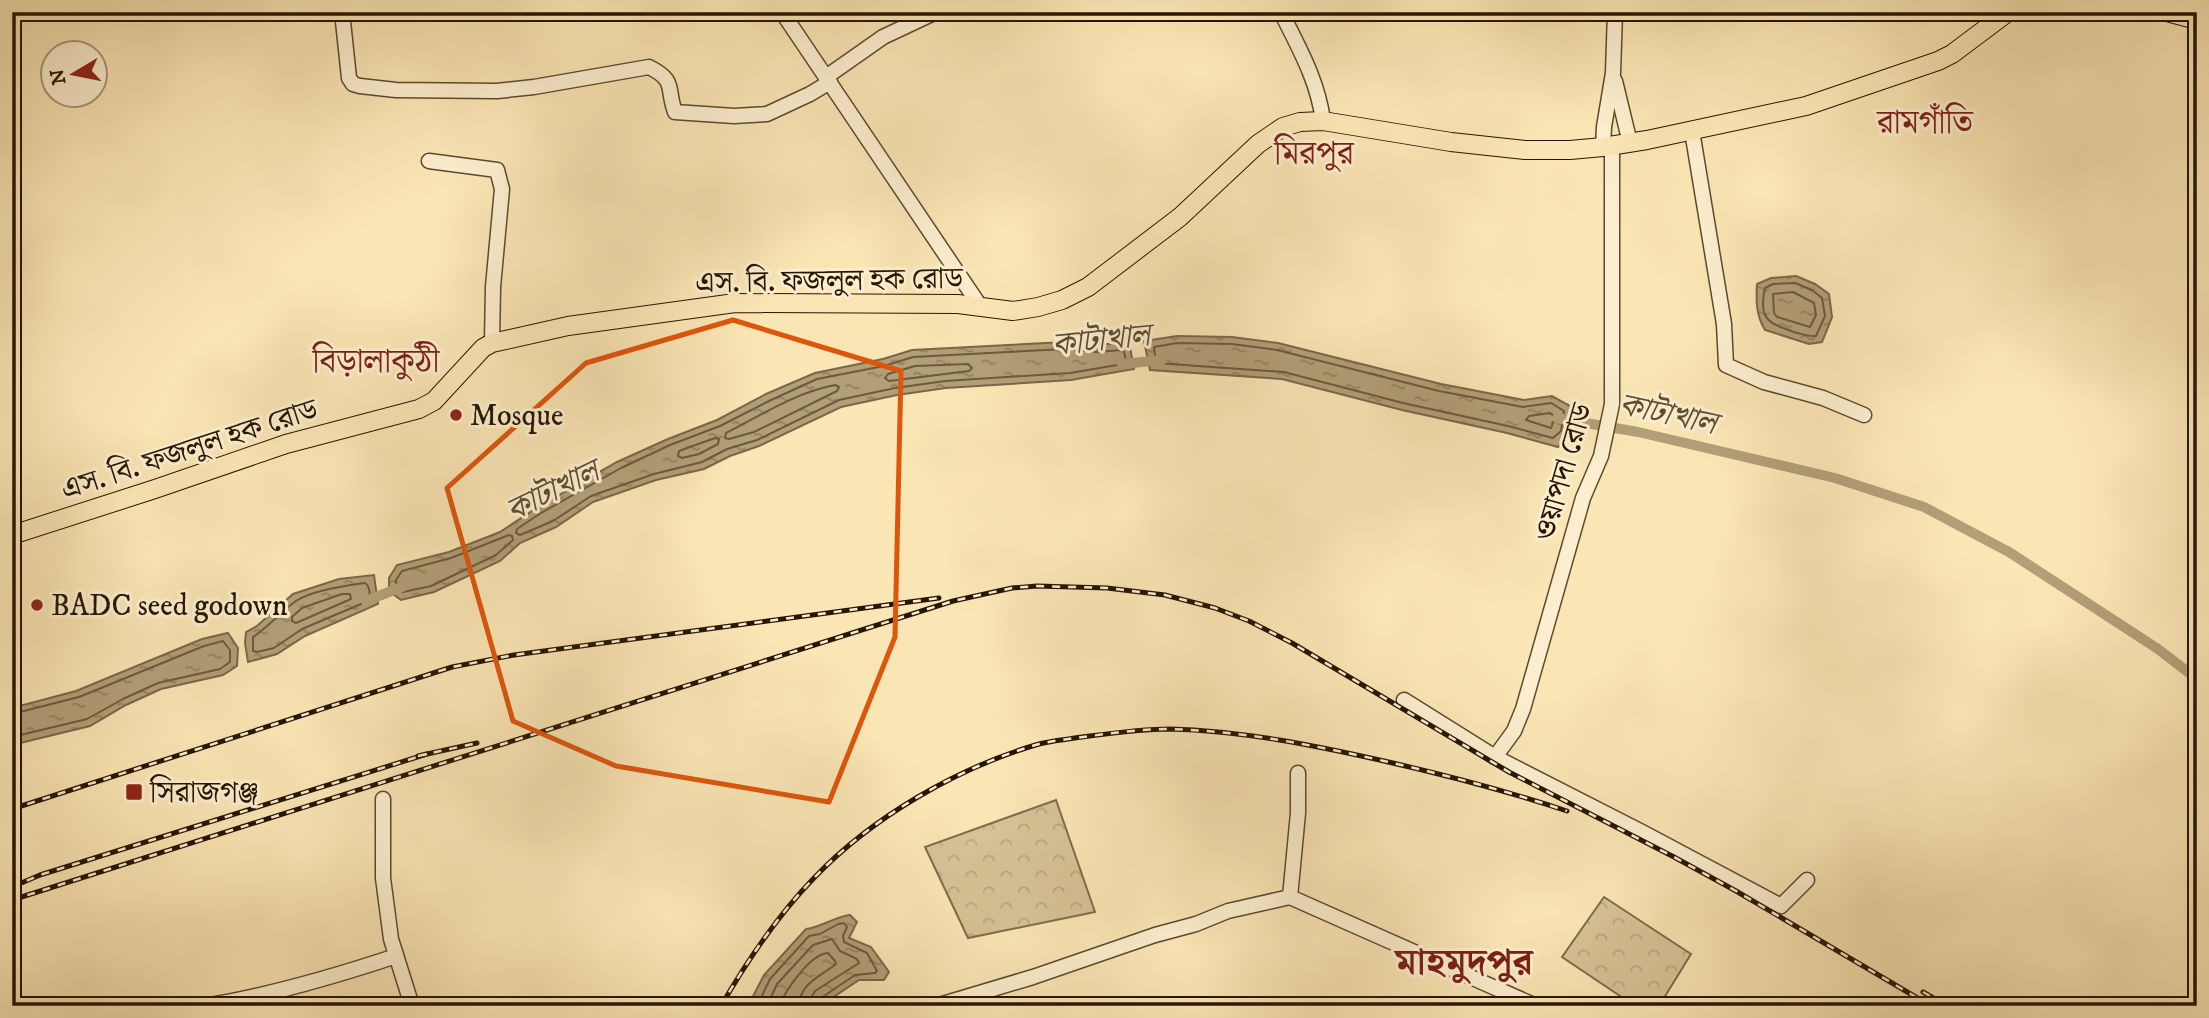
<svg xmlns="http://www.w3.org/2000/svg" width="2209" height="1018" viewBox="0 0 2209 1018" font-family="'IM FELL DW Pica','Noto Serif Bengali',serif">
<defs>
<pattern id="park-crowns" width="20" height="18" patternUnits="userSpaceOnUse" patternTransform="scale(1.75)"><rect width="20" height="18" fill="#d6c296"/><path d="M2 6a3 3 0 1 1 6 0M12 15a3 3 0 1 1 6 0" fill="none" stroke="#b8a680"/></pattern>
<pattern id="water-ripples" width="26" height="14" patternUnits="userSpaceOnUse" patternTransform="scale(1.75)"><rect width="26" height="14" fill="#b29e77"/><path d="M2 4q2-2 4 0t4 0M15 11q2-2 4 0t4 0" fill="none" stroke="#91805f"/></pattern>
</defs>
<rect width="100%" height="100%" fill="#fae5b4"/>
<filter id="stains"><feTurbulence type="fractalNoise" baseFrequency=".00286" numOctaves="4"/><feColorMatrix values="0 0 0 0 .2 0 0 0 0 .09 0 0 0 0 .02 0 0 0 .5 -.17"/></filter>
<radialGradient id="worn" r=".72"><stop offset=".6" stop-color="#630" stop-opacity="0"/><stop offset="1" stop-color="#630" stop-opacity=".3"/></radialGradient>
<g fill="url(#park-crowns)" stroke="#7e6c4c" stroke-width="2">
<path d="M1056,800l39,112 -127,26 -43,-91z"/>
<path d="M1604,897l87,57 -32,52h-24l-73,-49z"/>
</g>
<g fill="url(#water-ripples)" stroke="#7a6748" stroke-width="2">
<path d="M1796,276l19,8 14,10 3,23 -10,25 -13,2 -44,-14c-9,-15 -9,-29 -8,-46l14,-6z"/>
<path d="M1177,336l55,1 46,6 163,41 83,16 28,-4 20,11 -4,27 -10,13 -51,-14 -105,-23 -120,-31 -132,-9 -6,-29z"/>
<path d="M1066,342l31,3 32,-3 5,27 -63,11 -125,8 -49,7 -56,12 -82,39 -29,10 -26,13 -48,11 -63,22 -37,25 -36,16 -20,18 -66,31 -33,8 -12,-9v-13l8,-13 52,-13 51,-20 38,-25 79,-45 51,-23 49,-19 49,-26 49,-21 68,-14 29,-9z"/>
<path d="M374,575l4,29 -73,32 -28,18 -29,8 -3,-19 1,-11 11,-6 36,-32 46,-15z"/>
<path d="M228,633l10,15 -1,18 -14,9 -62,14 -35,16 -36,21 -78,19v-37l64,-17 126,-52z"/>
<path d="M850,915l7,7 -8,16 22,9 18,25 -5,8h-25l-39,26h-72l16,-31 42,-46c16,-2 28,-12 44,-14z"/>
</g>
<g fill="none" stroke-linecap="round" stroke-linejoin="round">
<g stroke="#6c5a3c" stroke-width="2">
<path d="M1795,283l17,7 10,8 3,18 -9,20c-8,1 -14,-2 -22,-4 -26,-9 -36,-13 -29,-44l8,-4z"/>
<path d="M1793,292l21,11 2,12 -6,12 -33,-10 -3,-4 -1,-19z"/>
<path d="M1177,343l55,1 45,6 162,41 84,16 28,-4 13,8 -3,20 -8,7 -45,-12 -105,-23 -119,-31 -128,-9 -2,-16z"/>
<path d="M1066,349l31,3 25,-2 2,2 2,9 -3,3 -53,9 -125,8 -50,7 -56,12 -82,40 -30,9 -25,13 -48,12 -63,22 -38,25 -33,14 -4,-2 1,-4 24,-16 80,-45 49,-23 50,-19 49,-25 48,-22 67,-13 29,-9z"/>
<path d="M968,364l4,4 -3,3 -80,10 -4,-3 3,-4 27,-8z"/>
<path d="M835,385l4,2 -2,4 -83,41 -25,7 -4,-1 1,-5c35,-18 71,-41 109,-48z"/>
<path d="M1550,413l5,4 -4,11 -25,-8 3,-4z"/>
<path d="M715,438l4,1 -1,5 -19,10 -17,4 -4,-2 1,-5z"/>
<path d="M509,535l3,1 1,4 -17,15 -65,31 -28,6 -7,-5v-7l6,-9 49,-13z"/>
<path d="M365,583c5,3 6,14 3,18l-66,28 -28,19 -17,4 -4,-1v-14c16,-10 27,-25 43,-36 15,-10 50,-16 69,-18z"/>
<path d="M342,594h8l1,5 -55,24 -4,-2v-4l10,-9z"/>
<path d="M12,714l67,-17 125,-51 19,-5 7,9v12l-10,7 -62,14 -35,16 -36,20 -75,18"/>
<path d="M757,1006l13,-27 39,-43 11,-2 18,-10 6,-1 3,4 -4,9 1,6 23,11 10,18 -2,2 -20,2 -34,23 -2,8"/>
<path d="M767,1006l10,-22 36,-39 19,-6 8,12 17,8 2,4 -44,28 -4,7 -1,8"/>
<path d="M779,1006c7,-16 31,-52 49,-53l7,8 1,3c-16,13 -36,19 -37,42"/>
</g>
<g stroke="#b29e77" stroke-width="10">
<path d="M1122,364l40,-4"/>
<path d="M1557,418l81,14 197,46 89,29 85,45 149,97 39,30"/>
<path d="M366,601l38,-15"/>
</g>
<defs>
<g id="minor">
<path d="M342,12l7,66 4,6 7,2 36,4 101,1 37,-4 115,-20c28,14 17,21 26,45l59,4 33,-2 43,-20 20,-12"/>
<path d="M782,12l198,294"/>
<path d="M1281,12c18,36 37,69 42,109"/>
<path d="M826,77l57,-40 53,-25"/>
<path d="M1615,81l15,62"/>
<path d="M1692,131l32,193 2,41 38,17 59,16 41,17"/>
<path d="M1603,147l1,-20 9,-54 2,-61"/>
<path d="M429,161l68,9 5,19 -9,98 -1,56"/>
<path d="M1404,700l91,57 147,75 139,74 26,-26"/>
<path d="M1495,757l19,-26 9,-22 60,-211 18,-42 11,-52v-258"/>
<path d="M1298,773v40l-8,84 246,109"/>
<path d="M383,799v79l8,61 21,67"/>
<path d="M205,1006c66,-11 128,-29 191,-50"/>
<path d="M936,1006l97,-29 122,-42 41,-11 32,-13 62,-14"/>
</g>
<g id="major">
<path d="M2167,12l30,8"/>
<path d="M12,535l143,-46 131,-45 133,-35 15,-8 49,-53 9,-5 76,-17 167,-23 223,1 55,7 25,-4 24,-7 26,-13 92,-70 78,-73 25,-17 17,-5 23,-1 128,21 74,8h45l33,-3 44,-7 159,-34 132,-45 14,-7 56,-42"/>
</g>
</defs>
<use href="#minor" stroke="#5b492e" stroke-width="17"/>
<use href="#major" stroke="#261502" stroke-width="20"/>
<use href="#minor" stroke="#fceece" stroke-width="14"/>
<use href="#major" stroke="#fae5b4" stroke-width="18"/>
<defs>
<g id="rail">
<path d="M418,756l59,-13"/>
<path d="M12,809l440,-142 62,-12 425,-57"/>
<path d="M12,887l28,-12 387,-121"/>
<path d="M12,900l941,-299 59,-13 25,-2 70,2 58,7 50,13 34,13 43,22 217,129 165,85 62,34 195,115"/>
<path d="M1923,992l24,14"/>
<path d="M721,1006c26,-45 57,-91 93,-128 58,-61 145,-111 225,-134 12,-3 24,-4 36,-6 31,-4 64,-9 95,-9 73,2 143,16 214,32 62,14 123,30 183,50"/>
</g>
</defs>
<use href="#rail" stroke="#261502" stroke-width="5"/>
<use href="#rail" stroke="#fceece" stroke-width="2.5" stroke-dasharray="8" stroke-linecap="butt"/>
</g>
<path fill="none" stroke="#de560c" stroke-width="5" stroke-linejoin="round" d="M733,320l168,51 -6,266 -66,165 -213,-36 -103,-45 -66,-233 139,-125z"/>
<g fill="#8f2418" stroke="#fceece" stroke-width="2.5">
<circle cx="456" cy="415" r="7"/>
<circle cx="37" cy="605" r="7"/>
<rect x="125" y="783" width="18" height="18" rx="3.5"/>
</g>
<g text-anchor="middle" stroke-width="6" stroke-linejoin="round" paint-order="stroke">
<g font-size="30" fill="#261502" stroke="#fceece">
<text transform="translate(829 280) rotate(-1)" y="10">এস. বি. ফজলুল হক রোড</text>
<text transform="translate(189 449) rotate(-18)" y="10">এস. বি. ফজলুল হক রোড</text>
<text transform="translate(1563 472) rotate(-74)" y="10">ওয়াপদা রোড</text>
</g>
<g font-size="30" fill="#261502" stroke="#fceece" text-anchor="start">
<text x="470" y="425">Mosque</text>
<text x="51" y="615">BADC seed godown</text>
<text x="150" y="802">সিরাজগঞ্জ</text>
</g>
<g font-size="32" font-style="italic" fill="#5e4c31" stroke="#fceece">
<text transform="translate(1101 339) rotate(-6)" y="11">কাটাখাল</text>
<text transform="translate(1668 413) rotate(12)" y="11">কাটাখাল</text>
<text transform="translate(552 490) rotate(-26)" y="11">কাটাখাল</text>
</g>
<g font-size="33" fill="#7a1f14" stroke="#fceece">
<text x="1925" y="133">রামগাঁতি</text>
<text x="1314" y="164">মিরপুর</text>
<text x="376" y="372">বিড়ালাকুঠী</text>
</g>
<g font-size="37" font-weight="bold" fill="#7a1f14" stroke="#fceece">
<text x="1464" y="974">মাহমুদপুর</text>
</g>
</g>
<rect width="2209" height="1018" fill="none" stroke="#fae5b4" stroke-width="42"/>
<rect x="14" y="14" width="2181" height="990" fill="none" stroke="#261502" stroke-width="3.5"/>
<rect x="21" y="21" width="2167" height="976" fill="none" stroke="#261502" stroke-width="2"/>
<g transform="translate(74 74) rotate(260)"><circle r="33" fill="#fceece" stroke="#a6977c" stroke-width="2"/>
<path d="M0-5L12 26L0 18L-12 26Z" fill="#8f2418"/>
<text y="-10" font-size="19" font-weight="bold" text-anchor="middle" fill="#261502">N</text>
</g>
<rect width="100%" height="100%" filter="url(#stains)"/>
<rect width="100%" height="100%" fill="url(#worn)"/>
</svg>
